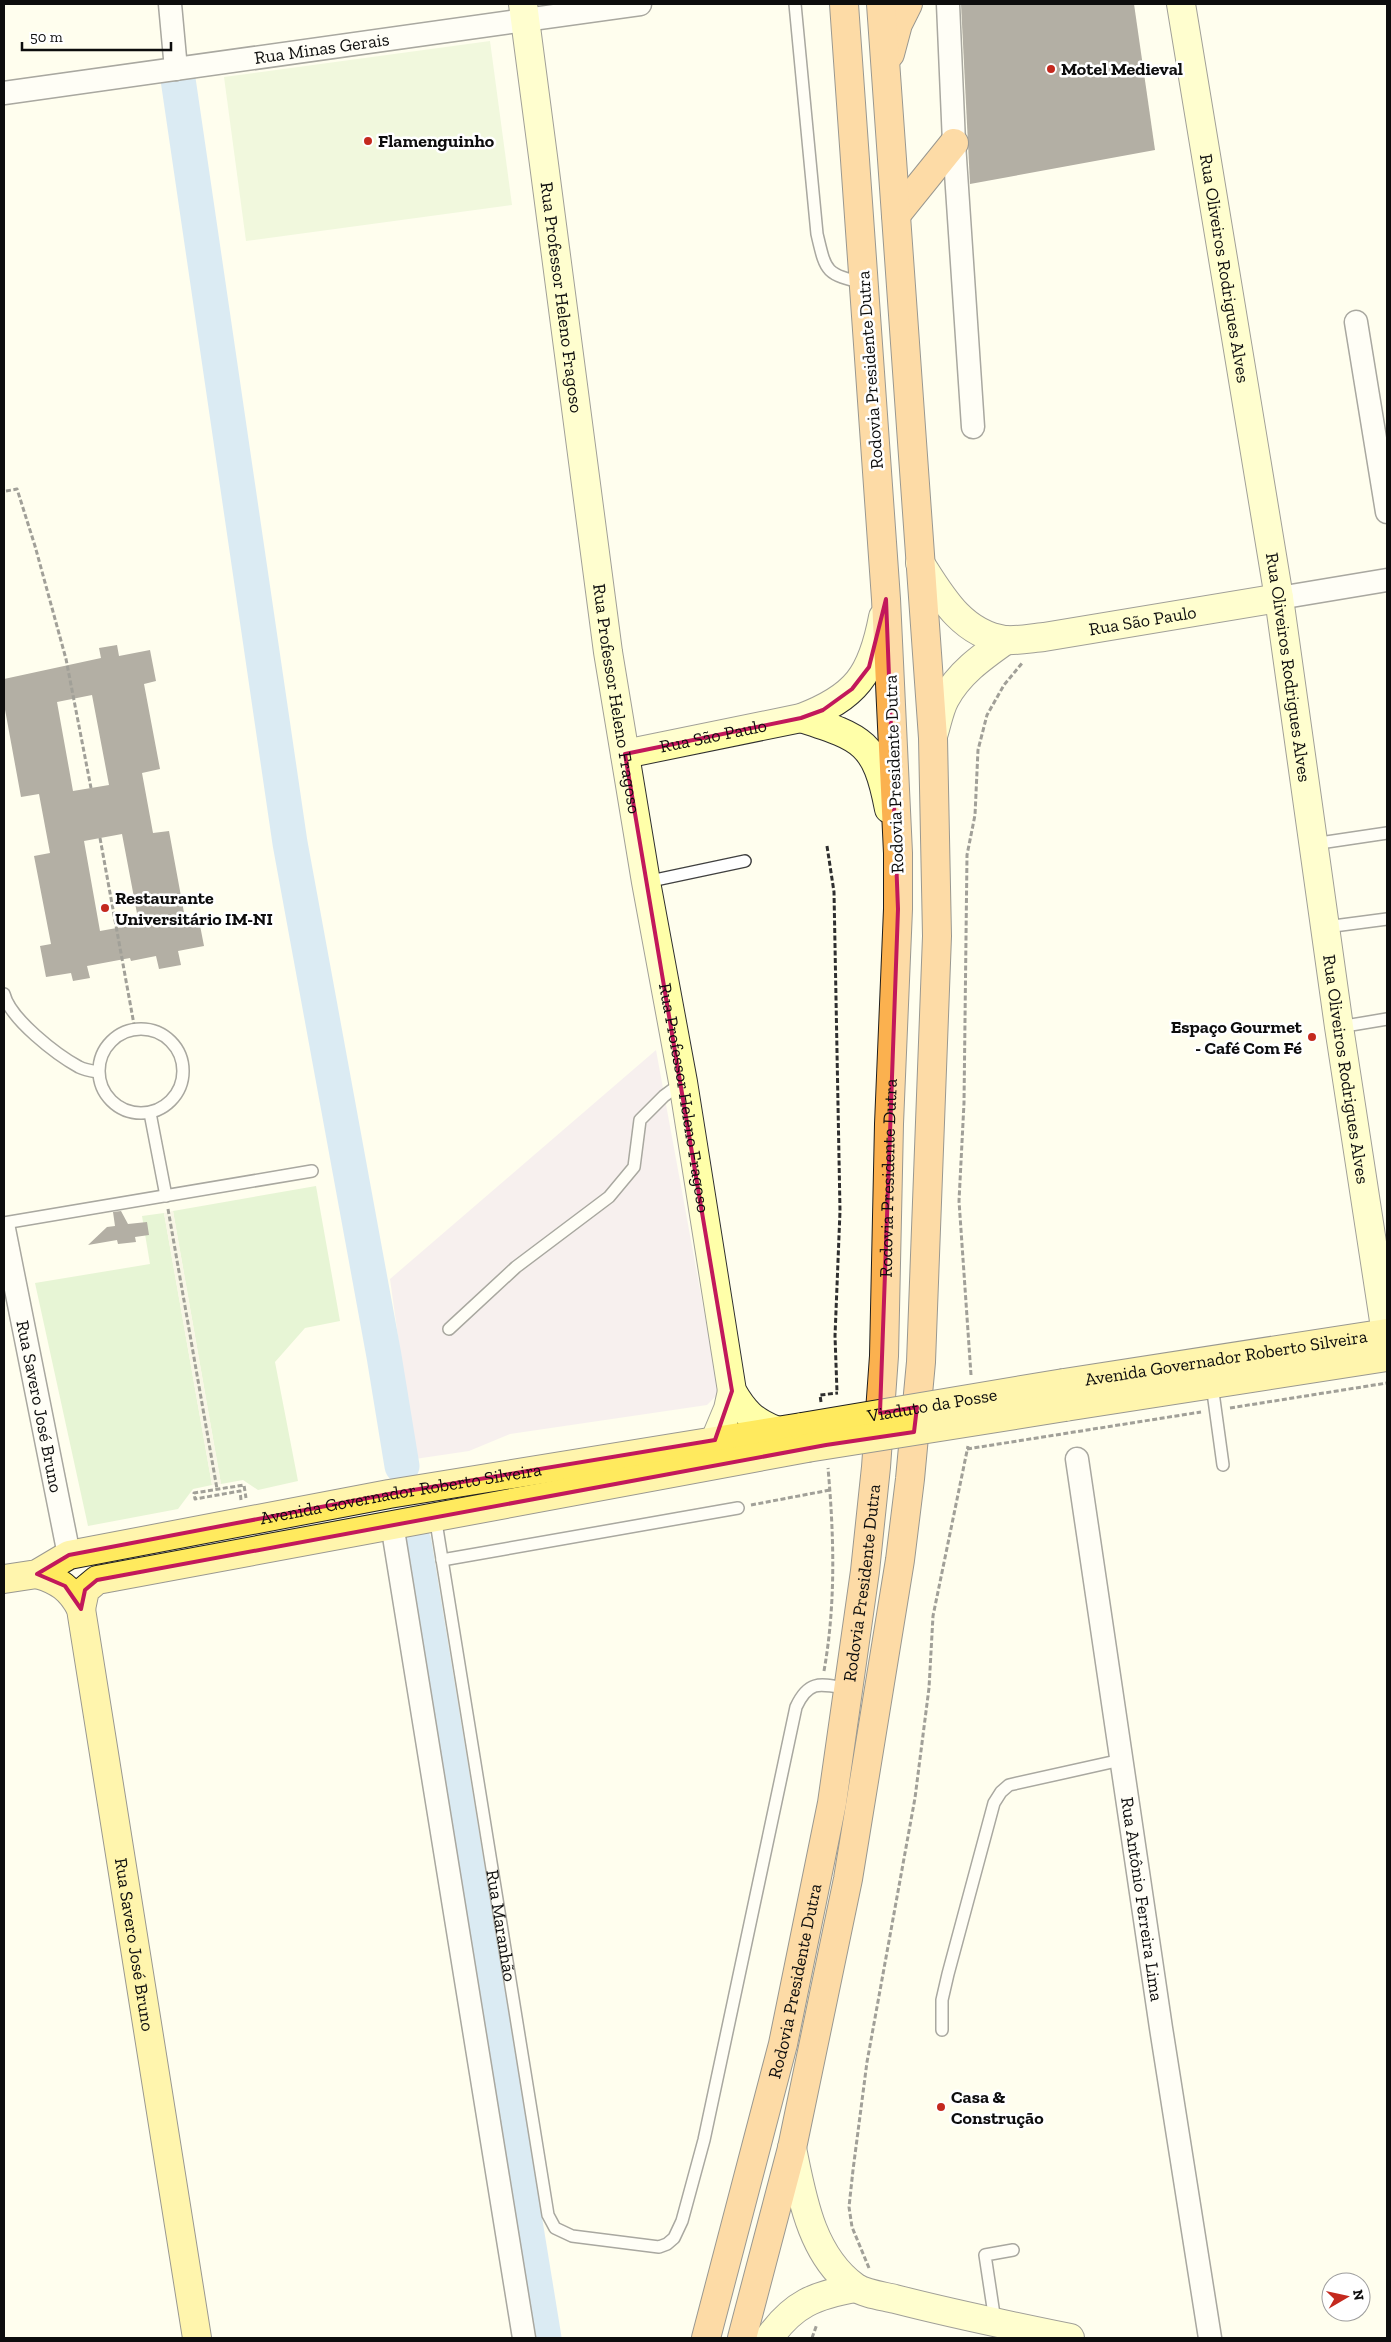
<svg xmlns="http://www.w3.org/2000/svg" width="1391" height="2342" viewBox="0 0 1391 2342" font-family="'Zilla Slab',serif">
<rect width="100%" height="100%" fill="#fffeee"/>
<path fill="#ede1ed" d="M656,1050l63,343 -12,12 -197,29 -41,17 -54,8 -25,-180z"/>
<g fill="#cbebb5">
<path d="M316,1186l24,135 -35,7 -30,34 23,119 -40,9 -15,-10 -22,4 -48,-273z"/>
<path d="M164,1213l48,272 -19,4 -15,20 -90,17 -53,-243 115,-19 -8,-48z"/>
</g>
<path fill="#dff2c8" d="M490,41l22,164 -266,36 -22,-164z"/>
<path fill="#efeddc" d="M173,1211l48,273 -9,1 -48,-272z"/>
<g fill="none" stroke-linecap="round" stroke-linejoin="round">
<g stroke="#b0d5f9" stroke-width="35">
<path d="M178,79l112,764 94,513 18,110"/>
<path d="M414,1542l130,796"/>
</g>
</g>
<g fill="#575049" fill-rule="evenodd">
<path d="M961,4h173l21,146 -185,34z"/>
<path d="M117,645l2,11 31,-6 6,31 -12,3 16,85 -18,4 11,60 16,-2 16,87 13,-3 6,31 -26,5 3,14 -22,4 -3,-13 -25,5 -1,-3 -43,8 3,12 -17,3 -2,-8 -25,4 -6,-31 11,-2 -17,-88 16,-3 -11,-59 -18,3 -17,-93v-25l97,-21 -2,-10zM92,695l17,90 -36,6 -16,-89zM122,834l17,90 -39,7 -16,-90z"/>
<path d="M121,1211l7,13 19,-2 2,13 -14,2 1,5 -18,2 -1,-4 -29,5 19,-18 8,-1 -2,-14z"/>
</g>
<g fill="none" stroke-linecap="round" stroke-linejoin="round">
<defs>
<g id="lane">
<path d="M795,4l22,230c9,38 8,40 47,49"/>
<path d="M1313,844l74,-11"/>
<path d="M646,882l99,-21"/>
<path d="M1326,927l61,-8"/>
<path d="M4,994c6,25 53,61 75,73 6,3 13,4 19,5"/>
<path d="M1339,1027l48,-8"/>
<circle cx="141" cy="1071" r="42"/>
<path d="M150,1113l16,83"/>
<path d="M4,1223l308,-52"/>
<path d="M449,1329l67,-62 93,-70 25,-30 6,-47 24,-24 19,-14"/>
<path d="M1212,1385l11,80"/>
<path id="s1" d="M435,1516l113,699 7,13 17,8 87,11 8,-3 7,-6 8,-17 22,-81 92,-433c13,-28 25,-23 52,-18"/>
<path d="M442,1560l296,-52"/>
<path d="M942,2030v-30l6,-26 46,-171 7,-11 8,-7 112,-25"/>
<path d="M995,2321l-10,-66 28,-5"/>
</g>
<g id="street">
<path d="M170,4l6,65"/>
<path d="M948,4l6,139 19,284"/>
<path id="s2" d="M4,93l636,-89"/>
<path d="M1356,322l31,190"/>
<path d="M1279,598l108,-18"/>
<path id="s3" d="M4,1229l65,326"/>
<path id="s4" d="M1077,1459l84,569 49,310"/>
<path d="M392,1524l132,814"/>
</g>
<g id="secondary">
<path id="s5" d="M523,4l85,648 38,230 37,200 49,309c12,21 21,30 43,39"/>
<path id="s6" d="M1181,4l98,594 60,429 47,307"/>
<path id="s7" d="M920,563c21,33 42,71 85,77 12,1 27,-2 39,-3l235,-39"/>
<path d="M801,718c62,20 75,24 88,91"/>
<path d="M933,736c4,-12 6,-26 12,-37 14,-26 37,-42 61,-59"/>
<path id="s8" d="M625,754l176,-36c55,-21 71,-43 82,-101"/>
<path d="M715,1440l13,-31 4,-18"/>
<path d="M792,2148c10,49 19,107 63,139 10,7 28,9 40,12 58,15 116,27 175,39"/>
<path d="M769,2338c24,-34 46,-43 87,-50"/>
</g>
<g id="primary">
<path id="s9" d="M1064,1383l323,-50"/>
<path d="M1065,1407l322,-50"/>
<path id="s10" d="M37,1574c21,6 34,15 44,35l116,729"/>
<path id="s11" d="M4,1579l33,-5 32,-19 320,-61 413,-67"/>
<path d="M81,1609l4,-19 12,-10 710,-132"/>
</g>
<g id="highway">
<path d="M890,54l8,-30 10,-20"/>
<path d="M896,215l58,-72"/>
<path id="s12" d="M706,2338l77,-294 49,-241 33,-232 11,-104 8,-111 5,-232 9,-215v-56l-12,-254 -42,-595"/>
<path d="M742,2338l50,-190 56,-269 52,-319 10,-81 11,-117 16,-426 -4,-198 -52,-734"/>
</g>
</defs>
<use href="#lane" stroke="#404040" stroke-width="14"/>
<use href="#street" stroke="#404040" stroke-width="25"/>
<use href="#secondary" stroke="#2f2f2f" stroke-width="30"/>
<use href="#primary" stroke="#1e1e1e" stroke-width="30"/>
<use href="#highway" stroke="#1e1e1e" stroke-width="30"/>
<g stroke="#2f2f2f" stroke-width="3" stroke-dasharray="5 2.5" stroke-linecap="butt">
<path d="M6,491l11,-2 18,57 31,113 25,129"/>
<path d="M100,838l35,192"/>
<path d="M827,846l7,46 6,319 -5,125 2,56"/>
<path d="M168,1209l49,280"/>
<path d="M971,1375l-12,-174 5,-98 3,-248 8,-40 3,-65 9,-35 17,-30 19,-23"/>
<path d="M821,1402l-1,-7 18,-2"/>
<path d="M1230,1408l157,-25"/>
<path d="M967,1449l234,-37"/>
<path d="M241,1500l-1,-9 -45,8 -1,-6 50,-8 2,13"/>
<path d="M751,1505l79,-15"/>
<path d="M824,1671c12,-68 10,-135 4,-203"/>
<path d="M869,2268l-17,-41 -3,-20 4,-37 14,-108 48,-264 14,-110 4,-72 35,-170"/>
<path d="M812,2338l5,-14"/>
</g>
<use href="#lane" stroke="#fff" stroke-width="11"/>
<use href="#street" stroke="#fff" stroke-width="22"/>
<use href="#secondary" stroke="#ffffa9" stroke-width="28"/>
<use href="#primary" stroke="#ffea5e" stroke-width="28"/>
<use href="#highway" stroke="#fbb14f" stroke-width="28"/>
<defs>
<g id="primary-bridge">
<path id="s13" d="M802,1427l262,-44"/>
<path d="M807,1448l258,-41"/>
</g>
</defs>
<use href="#primary-bridge" stroke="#1e1e1e" stroke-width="30" stroke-linecap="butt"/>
<use href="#primary-bridge" stroke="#ffea5e" stroke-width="28"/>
</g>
<path d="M0 0H1391V2342H0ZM886,599l12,310 -18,504 37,-6 -3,25 -88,13 -729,135 -12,10 -4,19 -16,-23 -28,-12 32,-19 320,-61 326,-54 17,-49 -107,-637 176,-36 22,-8 29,-21 17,-22z" fill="#fffeee" fill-opacity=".55" fill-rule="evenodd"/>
<path fill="none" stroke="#c2185b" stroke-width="4" stroke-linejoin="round" d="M886,599l12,310 -18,504 37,-6 -3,25 -88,13 -729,135 -12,10 -4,19 -16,-23 -28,-12 32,-19 320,-61 326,-54 17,-49 -107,-637 176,-36 22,-8 29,-21 17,-22z"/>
<g fill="#c4291e" stroke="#fff" stroke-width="2">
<circle cx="1051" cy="69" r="5"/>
<circle cx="368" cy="141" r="5"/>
<circle cx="105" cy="908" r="5"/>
<circle cx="1312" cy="1037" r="5"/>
<circle cx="941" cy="2107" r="5"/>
</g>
<g text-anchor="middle" stroke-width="5" stroke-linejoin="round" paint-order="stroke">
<g font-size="18" fill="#0d0d0d" stroke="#fff">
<text dy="6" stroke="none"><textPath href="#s2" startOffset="321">Rua Minas Gerais</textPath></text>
<text dy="6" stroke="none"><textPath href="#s6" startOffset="268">Rua Oliveiros Rodrigues Alves</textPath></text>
<text dy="6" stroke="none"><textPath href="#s5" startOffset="296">Rua Professor Heleno Fragoso</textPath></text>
<text transform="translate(870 370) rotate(-94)" y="6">Rodovia Presidente Dutra</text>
<text dy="6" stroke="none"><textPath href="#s7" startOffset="258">Rua São Paulo</textPath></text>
<text dy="6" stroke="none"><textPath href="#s6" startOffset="672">Rua Oliveiros Rodrigues Alves</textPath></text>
<text dy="6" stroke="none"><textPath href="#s5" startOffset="701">Rua Professor Heleno Fragoso</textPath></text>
<text dy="6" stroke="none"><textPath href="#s8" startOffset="90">Rua São Paulo</textPath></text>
<text transform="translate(894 774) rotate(-92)" y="6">Rodovia Presidente Dutra</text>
<text dy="6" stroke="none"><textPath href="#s6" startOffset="1078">Rua Oliveiros Rodrigues Alves</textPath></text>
<text dy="6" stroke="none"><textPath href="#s5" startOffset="1106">Rua Professor Heleno Fragoso</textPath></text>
<text dy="6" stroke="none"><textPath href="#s12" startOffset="1178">Rodovia Presidente Dutra</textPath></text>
<text dy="6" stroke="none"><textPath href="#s9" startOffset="164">Avenida Governador Roberto Silveira</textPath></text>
<text dy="6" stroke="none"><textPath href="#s13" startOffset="132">Viaduto da Posse</textPath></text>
<text dy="6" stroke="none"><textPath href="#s3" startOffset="181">Rua Savero José Bruno</textPath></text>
<text dy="6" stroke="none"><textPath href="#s11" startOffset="408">Avenida Governador Roberto Silveira</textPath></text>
<text dy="6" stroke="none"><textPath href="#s12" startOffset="772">Rodovia Presidente Dutra</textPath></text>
<text dy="6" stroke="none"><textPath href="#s4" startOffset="445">Rua Antônio Ferreira Lima</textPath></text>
<text dy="6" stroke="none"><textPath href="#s1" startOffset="415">Rua Maranhão</textPath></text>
<text dy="6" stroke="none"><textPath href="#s10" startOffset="398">Rua Savero José Bruno</textPath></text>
<text dy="6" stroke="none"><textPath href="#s12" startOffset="368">Rodovia Presidente Dutra</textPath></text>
</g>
<g font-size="18" font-weight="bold" fill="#0d0d0d" stroke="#fff" text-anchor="start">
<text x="1061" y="75">Motel Medieval</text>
<text x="378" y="147">Flamenguinho</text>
<text x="115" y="904">Restaurante<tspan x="115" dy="21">Universitário IM-NI</tspan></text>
<text x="1302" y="1033" text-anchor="end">Espaço Gourmet<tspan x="1302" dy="21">- Café Com Fé</tspan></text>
<text x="951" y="2103">Casa &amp;<tspan x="951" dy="21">Construção</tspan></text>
</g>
</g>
<rect width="1391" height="2342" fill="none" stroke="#0d0d0d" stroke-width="10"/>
<g transform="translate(1346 2297) rotate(81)"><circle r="24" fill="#ffffff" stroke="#9e9e9e"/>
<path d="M0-4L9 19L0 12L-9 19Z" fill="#c4291e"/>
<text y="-8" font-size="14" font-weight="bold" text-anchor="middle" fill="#0d0d0d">N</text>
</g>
<path d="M22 42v8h149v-8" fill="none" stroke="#0d0d0d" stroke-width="2.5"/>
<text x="30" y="42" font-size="15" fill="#0d0d0d" stroke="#ffffff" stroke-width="4" paint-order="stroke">50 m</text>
</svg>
